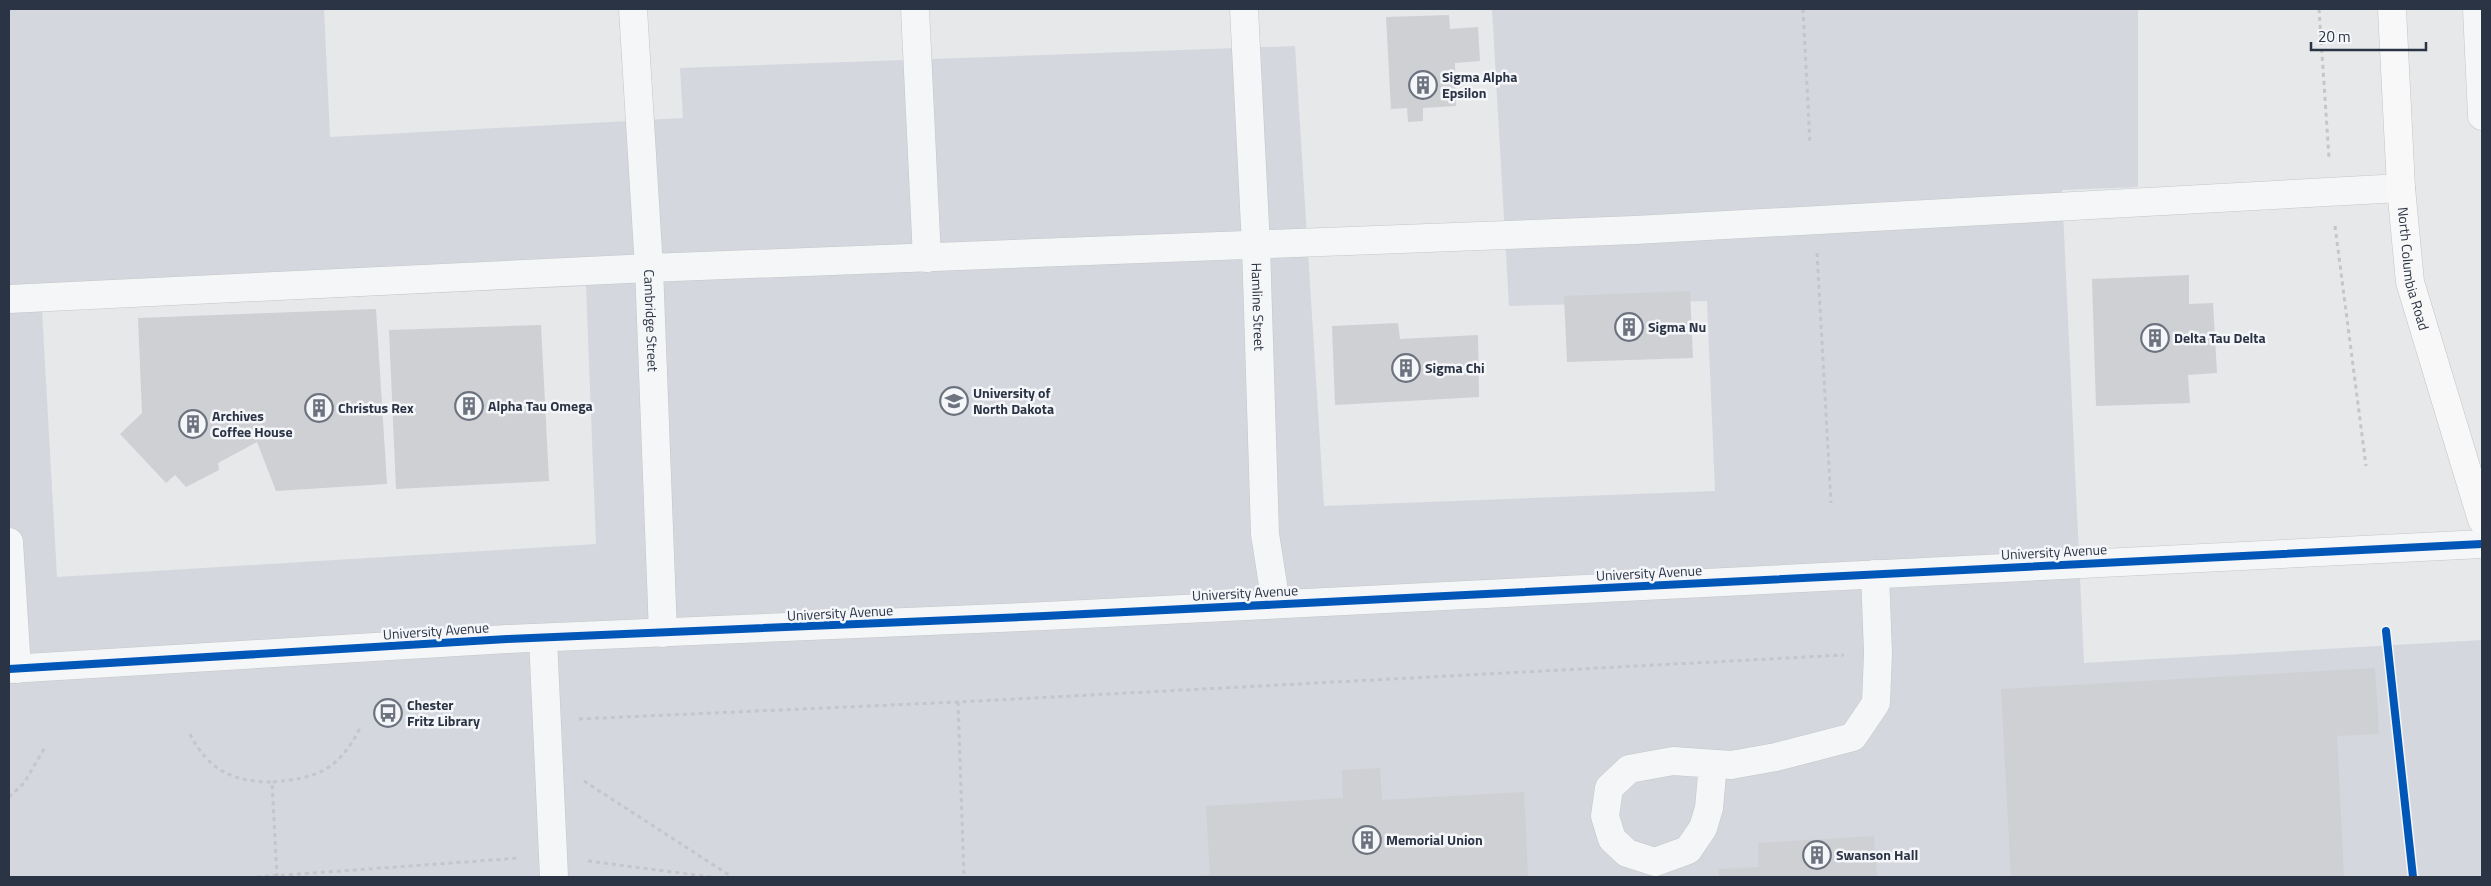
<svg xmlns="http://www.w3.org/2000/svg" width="2491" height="886" viewBox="0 0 2491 886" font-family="'Titillium Web',sans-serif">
<rect width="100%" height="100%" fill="#e6e8ea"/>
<path fill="#d4d7dd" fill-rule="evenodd" d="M9,9h315l6,128 353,-19 -3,-50 615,-22 29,460 391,-15 -8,-190 -198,5 -17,-297h646v178l-76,3 22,473 398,-23v237h-2473zM586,286l10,258 -539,33 -15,-266z"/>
<g fill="#ced0d3">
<path d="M1449,15l1,14 28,-2 2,34 -25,2 1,43 -33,2v13l-15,1 -1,-14 -16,1 -5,-92z"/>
<path d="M2189,275v29l24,-1 4,70 -29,2 2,28 -94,3 -4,-127z"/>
<path d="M1690,291l3,67 -126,4 -3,-66z"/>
<path d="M376,309l11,175 -111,7 -19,-49 -39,21 1,7 -33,17 -11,-12 -9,8 -46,-49 22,-21 -4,-95z"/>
<path d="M1398,323l2,16 78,-4 1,62 -144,8 -3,-79z"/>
<path d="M541,325l8,156 -153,8 -7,-159z"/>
<path d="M2375,668l4,66 -42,2 7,141h-333l-10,-188z"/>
<path d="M1380,768l2,32 142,-8 4,85h-340l22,-2 -4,-69 137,-8 -1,-28z"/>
<path d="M1874,836l3,41h-158l-1,-8 41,-2 -1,-24z"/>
</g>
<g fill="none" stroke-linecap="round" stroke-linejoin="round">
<defs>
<g id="minor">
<path id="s1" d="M633,9l16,259 14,365"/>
<path d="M915,9l12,249"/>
<path id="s2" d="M1244,9l12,237 9,288 11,70"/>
<path d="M2477,9l5,107"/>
<path d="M9,299l640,-31 986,-38 766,-42"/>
<path d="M9,542l8,127"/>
<path d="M543,638l11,239"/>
<path d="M9,669l498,-30 538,-23 1437,-72"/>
<path d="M1713,764l-4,44 -6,20 -15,22 -33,12 -28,-9 -15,-14 -7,-23 4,-28 20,-19 44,-8 58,4 45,-8 77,-20 23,-34 2,-50 -3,-79"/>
</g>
<g id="major">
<path id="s3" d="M2392,9l9,179 9,94 72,238"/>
</g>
</defs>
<use href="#minor" stroke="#c4c6c8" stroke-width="29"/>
<use href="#major" stroke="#c2c5c8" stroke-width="29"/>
<g stroke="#c5c6ca" stroke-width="3" stroke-dasharray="4 4" stroke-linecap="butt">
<path d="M1803,9l7,135"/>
<path d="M2319,9l10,149"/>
<path d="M2335,226l31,240"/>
<path d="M1817,253l14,250"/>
<path d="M958,702l6,175"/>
<path d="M579,719l379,-17 886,-47"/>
<path d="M190,734c18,36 43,48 82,48"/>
<path d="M584,781l148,96"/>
<path d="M9,797l15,-14 20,-34"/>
<path d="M588,861l123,16"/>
<path d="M257,877l263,-19"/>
<path d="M277,877l-5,-95c45,-4 66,-11 88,-54"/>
</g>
<use href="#minor" stroke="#f5f6f7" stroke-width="28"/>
<use href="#major" stroke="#f8f8f8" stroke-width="28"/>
<defs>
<g id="cycleway">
<path d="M2386,631l27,246"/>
<path d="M9,669l498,-30 538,-23 1437,-72"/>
</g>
</defs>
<use href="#cycleway" stroke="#f4f6f9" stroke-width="11"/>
<use href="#cycleway" stroke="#0057b8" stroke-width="8"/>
</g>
<defs>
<symbol id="building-ring" viewBox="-11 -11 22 22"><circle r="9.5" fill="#f4f6f9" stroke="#6c737f" stroke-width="1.5"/><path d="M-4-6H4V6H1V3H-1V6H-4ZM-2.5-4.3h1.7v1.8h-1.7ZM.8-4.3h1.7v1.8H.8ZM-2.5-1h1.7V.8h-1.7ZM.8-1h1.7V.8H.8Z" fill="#6c737f"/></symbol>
<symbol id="university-ring" viewBox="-11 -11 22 22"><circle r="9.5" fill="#f4f6f9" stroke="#6c737f" stroke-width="1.5"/><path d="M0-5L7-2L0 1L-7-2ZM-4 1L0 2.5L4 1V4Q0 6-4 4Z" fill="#6c737f"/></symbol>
<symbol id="bus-ring" viewBox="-11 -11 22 22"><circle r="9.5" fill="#f4f6f9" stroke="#6c737f" stroke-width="1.5"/><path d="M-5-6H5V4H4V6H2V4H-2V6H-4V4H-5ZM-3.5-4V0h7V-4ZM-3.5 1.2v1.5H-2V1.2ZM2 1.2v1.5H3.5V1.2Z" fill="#6c737f"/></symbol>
</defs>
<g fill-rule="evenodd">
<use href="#building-ring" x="1407" y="69" width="32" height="32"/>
<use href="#building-ring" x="1613" y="311" width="32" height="32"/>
<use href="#building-ring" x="2139" y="322" width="32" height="32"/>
<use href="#building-ring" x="1390" y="352" width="32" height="32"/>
<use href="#university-ring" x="938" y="385" width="32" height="32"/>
<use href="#building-ring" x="453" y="390" width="32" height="32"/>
<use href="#building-ring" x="303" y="392" width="32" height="32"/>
<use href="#building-ring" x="177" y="408" width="32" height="32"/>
<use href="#bus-ring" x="372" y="697" width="32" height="32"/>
<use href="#building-ring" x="1351" y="824" width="32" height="32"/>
<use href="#building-ring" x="1801" y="839" width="32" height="32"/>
</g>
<g text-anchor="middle" stroke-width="5" stroke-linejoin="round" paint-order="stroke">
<g font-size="14" font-weight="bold" fill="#2b3445" stroke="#f4f6f9" text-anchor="start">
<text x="1442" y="82">Sigma Alpha<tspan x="1442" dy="16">Epsilon</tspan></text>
<text x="1648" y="332">Sigma Nu</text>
<text x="2174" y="343">Delta Tau Delta</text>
<text x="1425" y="373">Sigma Chi</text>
<text x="973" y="398">University of<tspan x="973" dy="16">North Dakota</tspan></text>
<text x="488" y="411">Alpha Tau Omega</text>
<text x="338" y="413">Christus Rex</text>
<text x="212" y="421">Archives<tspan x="212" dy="16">Coffee House</tspan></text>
<text x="407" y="710">Chester<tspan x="407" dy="16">Fritz Library</tspan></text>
<text x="1386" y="845">Memorial Union</text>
<text x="1836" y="860">Swanson Hall</text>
</g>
<g font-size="14" fill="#2b3445" stroke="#f4f6f9">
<text dy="5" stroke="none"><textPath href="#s3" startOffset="261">North Columbia Road</textPath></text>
<text dy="5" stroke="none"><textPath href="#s2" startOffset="298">Hamline Street</textPath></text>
<text dy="5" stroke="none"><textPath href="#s1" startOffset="312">Cambridge Street</textPath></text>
<text transform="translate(2054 552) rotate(-3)" y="5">University Avenue</text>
<text transform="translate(1649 573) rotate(-3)" y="5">University Avenue</text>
<text transform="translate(1245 593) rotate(-3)" y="5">University Avenue</text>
<text transform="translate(840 613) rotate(-3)" y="5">University Avenue</text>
<text transform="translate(436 631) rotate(-4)" y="5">University Avenue</text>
</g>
</g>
<rect width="2491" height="886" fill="none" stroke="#2b3445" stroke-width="20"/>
<path d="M2311 42v8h115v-8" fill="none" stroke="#2b3445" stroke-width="2.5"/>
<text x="2318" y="42" font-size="15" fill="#2b3445" stroke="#f4f6f9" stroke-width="4" paint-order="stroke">20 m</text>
</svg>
